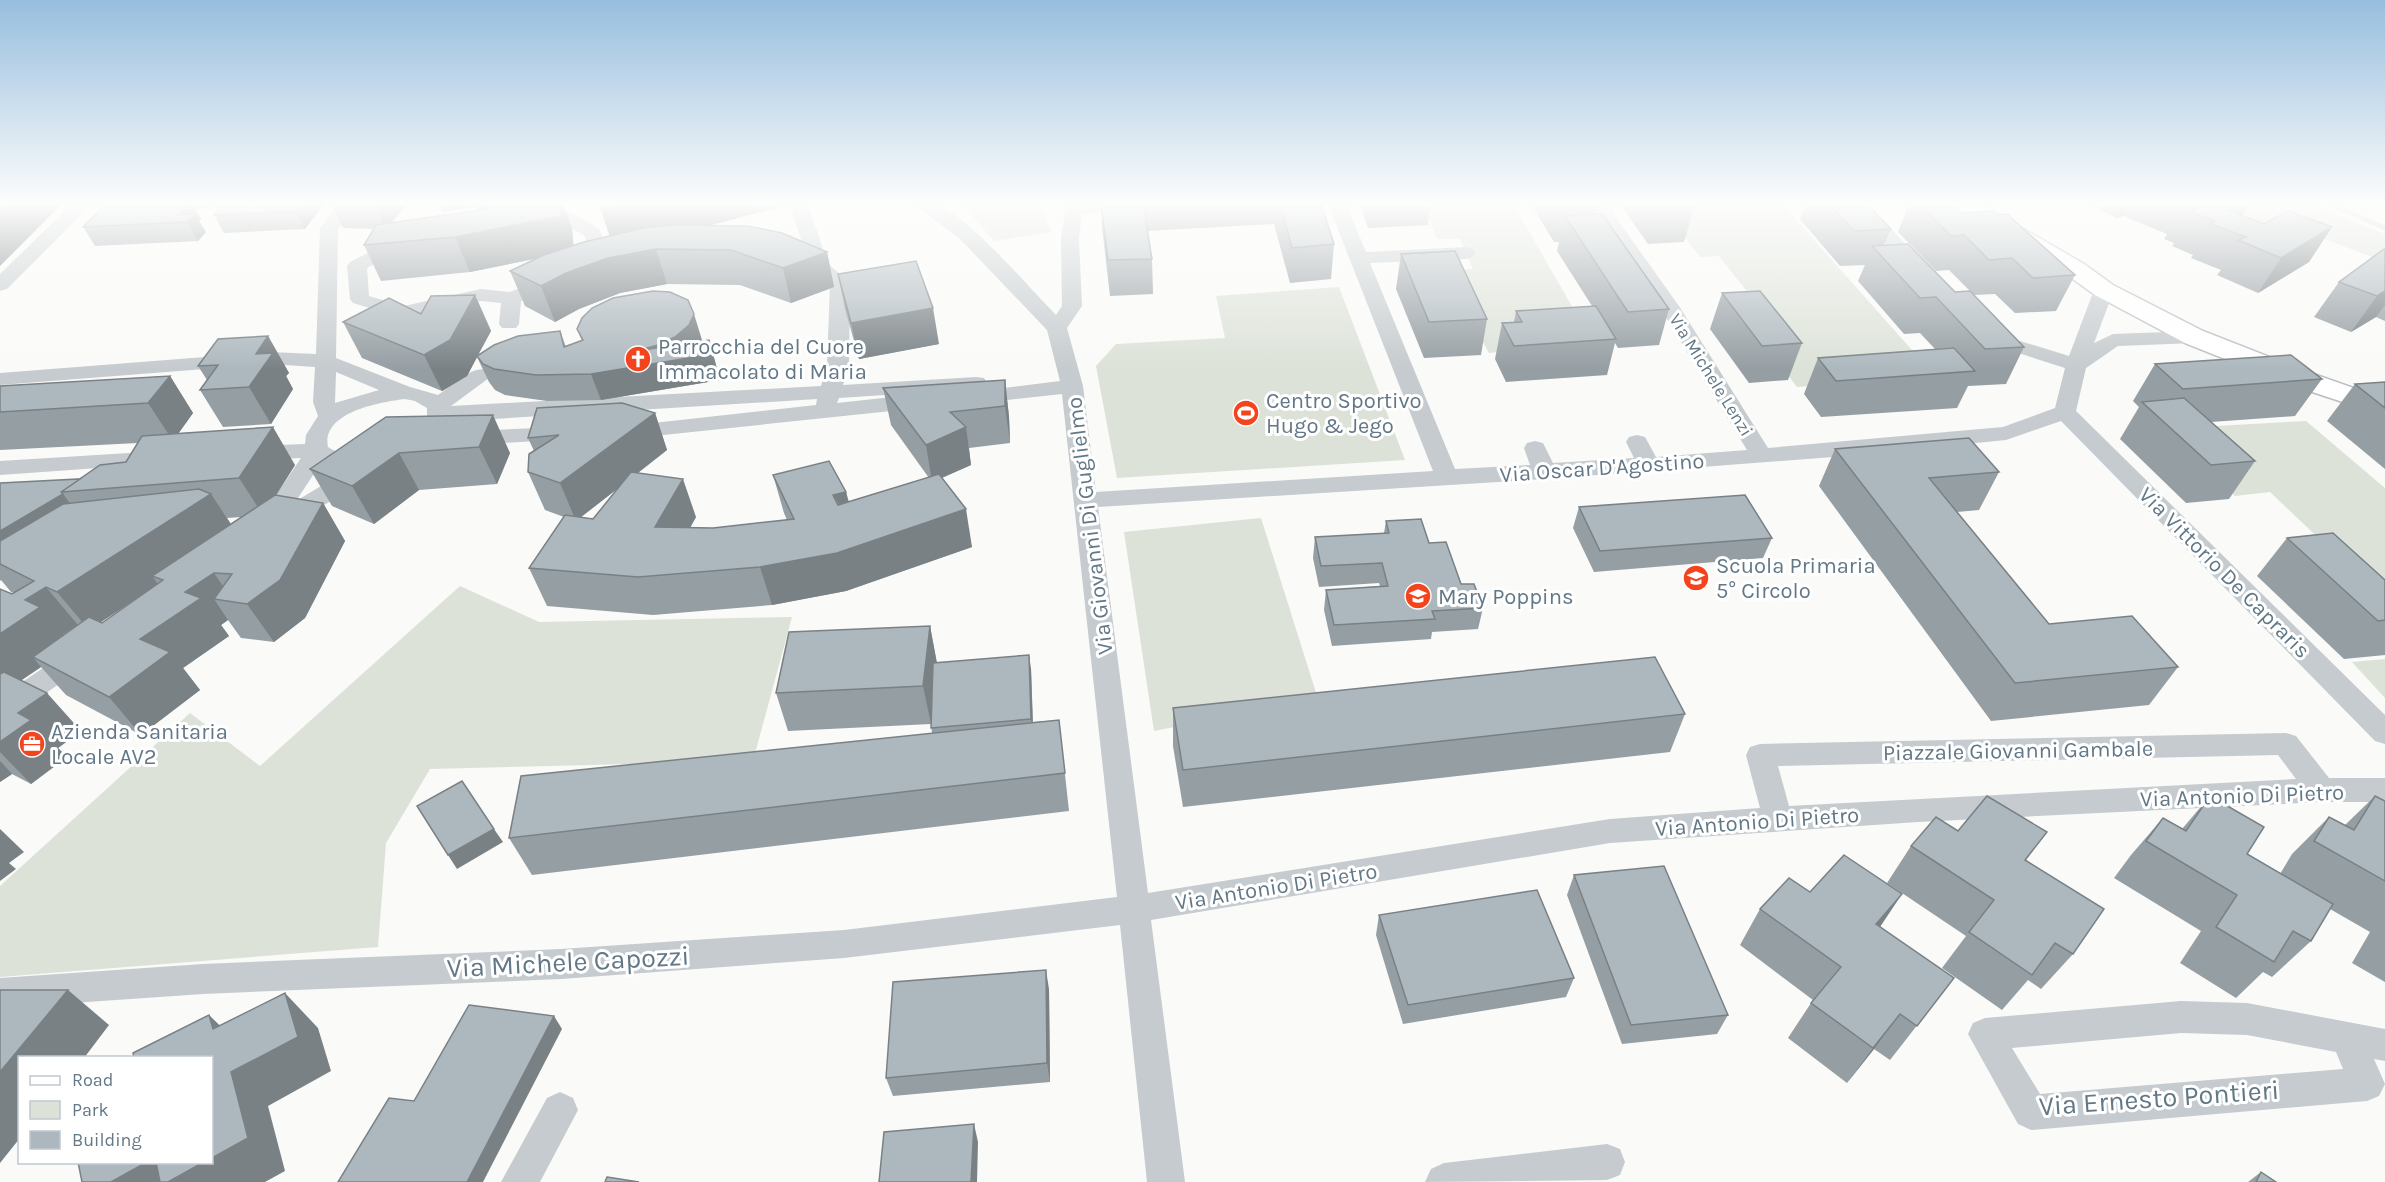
<svg xmlns="http://www.w3.org/2000/svg" width="2385" height="1182" viewBox="0 0 2385 1182" font-family="Karla,sans-serif">
<rect width="100%" height="100%" fill="#fafaf8"/>
<g fill="#dce2d8">
<path d="M962,204h78l11,28 -57,9z"/>
<path d="M1423,204h90l79,137 -103,12 -46,-82 30,-2 -13,-30h-23z"/>
<path d="M1660,204h122l154,173 -139,10 -58,-76 21,-3 -41,-52 -19,1z"/>
<path d="M2172,204h138l75,30v28l-60,-23z"/>
<path d="M1339,287l66,173 -288,18 -21,-112 20,-22 109,-6 -9,-42z"/>
<path d="M2306,421l79,67v157l-35,-77 -80,-76 -35,4 -73,-67z"/>
<path d="M1261,518l57,181 -164,32 -30,-199z"/>
<path d="M460,586l79,36 253,-5 -39,144 -323,8 -44,74 -8,104 -378,30v-91l190,-173 70,53z"/>
<path d="M2385,659v39l-33,-36z"/>
</g>
<g fill="none" stroke-linecap="round" stroke-linejoin="round">
<defs>
<path id="secondary" d="M1953,204h28l103,60 29,21 90,46 102,40 80,28v17l-100,-33 -100,-40 -90,-48 -29,-21 -110,-65z"/>
</defs>
<use href="#secondary" stroke="#b9c0c5" stroke-width="3"/>
<path fill="#c5cbce" fill-rule="evenodd" d="M2324,204h12l49,21v6z"/>
<g fill="#c5cbce" fill-rule="evenodd">
<path d="M72,204h20l-85,85 -7,2v-17z"/>
<path d="M339,204h19l-20,25 -2,129 74,29 28,8c15,-10 33,-30 51,-25l4,4 -4,4 -38,28 370,-20 6,-20 3,-82 -17,-12 -19,-4 -2,-4 2,-4 13,-1 -17,-55h18l20,60 22,18 -1,84 -6,19 133,-8 8,1 3,5 -3,5 -8,1 -137,9 -2,5 83,-9 8,2 3,5 -3,5 -8,2 -295,31 -8,-2 -3,-5 3,-5 199,-22 1,-6 -356,22 -12,-2c-17,30 -56,49 -90,51l8,6 -4,5 -71,44 -12,1 -3,5 -9,2 -9,-2 -3,-6 45,-67 -49,2 -8,-2 -3,-5 3,-5 8,-2 53,-2 1,-9 12,-19 -5,-14 2,-35 -45,-3 -270,21v-12l270,-21 46,2 4,-126zM336,372l43,18 -44,13zM405,399l10,2 12,7v11c-22,27 -68,49 -99,28 -7,-35 53,-45 77,-48zM321,463l27,7 -52,31z"/>
<path d="M528,204c30,0 48,10 72,26l10,37 -3,4h-14l-3,-4 -5,-31 -25,-14 -30,-12z"/>
<path d="M913,204c7,0 17,-1 24,1 32,11 93,84 119,110l6,-9 -1,-67 4,-28 3,-4 13,-3h42l-3,4 -38,7 -3,24 3,67 -15,22 16,58 13,106 337,-21 -105,-267h18l20,48 100,-5 7,2 2,4 -2,4 -7,2 -96,4 85,206 75,-4 -6,-17 3,-5 8,-2 8,2 10,20 81,-5 -8,-16 3,-5 8,-2 8,2 11,20 91,-7 -88,-144 -60,-87 -7,-15h18l7,15 62,87 89,142 235,-21 52,-19 10,-40 -81,-26 -3,-4 3,-4 7,-2 78,24 25,-66 3,-4h14l3,4 -20,53 19,-9 81,-3 7,2 3,4 -3,4 -7,2 -76,3 -32,22 -10,43 309,304v29l-10,-3 -314,-320 -55,19 -160,16 -301,23 -447,28 50,386 462,-74 150,-11 -14,-53 4,-8 10,-3 526,-11 10,3 33,42h56v24h-64l-403,20 -308,21 -459,77 34,262h-38l-27,-257 -276,33 -283,21 -358,15 -203,14v-30l203,-14 358,-15 283,-19 273,-33 -55,-503 -91,10 -8,-1 -3,-5 3,-5 8,-1 89,-11 -13,-51 -87,-91zM2278,755l18,24 -507,27 -11,-40z"/>
<path d="M1849,204h19l58,62 3,4 -3,4h-14z"/>
<path d="M401,236l7,2 2,4 -2,4 -41,22 2,28 35,10 77,-17 28,3 45,-15 7,2 3,4 -3,4 -40,14 -2,23 -3,4h-14l-3,-4 2,-21 -20,-2 -78,17 -50,-15 -3,-4 -3,-33 3,-4z"/>
<path d="M562,427l8,2 3,5 -3,5 -101,6 -8,-2 -3,-5 3,-5 8,-2z"/>
<path d="M161,451l8,2 3,5 -3,5 -169,12v-14z"/>
<path d="M79,647l9,3 4,7 -4,7 -78,54 -10,4v-25l70,-47z"/>
<path d="M2181,1001l66,2 138,26v32l-11,-2 11,25 -6,12 -12,5 -336,29 -13,-6 -50,-90 5,-11 12,-5zM2181,1033l66,2 89,17 7,17 -303,25 -28,-46z"/>
<path d="M560,1092l13,6 5,12 -38,72h-39l46,-84z"/>
<path d="M1607,1144l13,5 5,13 -5,13 -13,5 -182,2 6,-13 13,-6z"/>
</g>
<use href="#secondary" fill="#fff" fill-rule="evenodd"/>
</g>
<g fill="#959ea3" fill-rule="evenodd">
<path d="M106,204h218l-19,25 -81,4 -10,-18 6,-8 -26,2 7,10 -2,2 7,11 -8,9 -103,5 -12,-19z"/>
<path d="M331,204h77l-17,19 86,-12 -1,-5 -33,6 -4,-8h124l9,24 1,17 37,-9 -9,-27 109,17 117,26 7,35 -43,16 -51,-18 -73,-1 -47,9 -41,16 -24,13 -30,-16 -15,-35 28,-13 -68,14 -89,9 -17,-36 10,-16 -31,-1z"/>
<path d="M1101,204h220l13,40 -3,35 -41,4 -16,-59 -127,7 5,28 1,35 -43,2 -8,-69z"/>
<path d="M1359,204h71l-2,21 -60,3z"/>
<path d="M1531,204h65l1,2 -2,8 74,95 -10,36 -41,3 -3,-5 -8,32 -101,7 -11,-23 7,-36 12,-1 2,-11 76,-5 -35,-55 2,-9h-5z"/>
<path d="M1620,204h71l3,4 -10,34 -36,2z"/>
<path d="M1802,204h65l24,25 -7,16 71,47 15,-1 -21,-21 -13,1 -38,-39 11,-28h44l9,9 34,2 79,60 -19,36 -41,2 -20,-19 -21,1 50,52 -18,37 -38,2 -11,22 -136,9 -17,-23 14,-36 117,-9 -15,-16 -16,1 -46,-53 7,-16 -25,1 -40,-47 4,-12z"/>
<path d="M2091,204h158l-7,11 22,9 68,3 -23,35 -51,31 -41,-18 4,-5 -30,-12 2,-3 -21,-9 2,-3 -10,-4 3,-5 -44,-18 -7,2z"/>
<path d="M2385,250v71l-9,-4 -25,15 -37,-15 25,-35z"/>
<path d="M1401,254l86,65 -6,36 -57,3 -28,-69z"/>
<path d="M838,274l101,70 -80,15 -14,-50z"/>
<path d="M1722,293l80,50 -14,37 -39,3 -39,-54z"/>
<path d="M475,295l16,36 -14,25 83,-25 6,16 16,-6 -5,-12 125,11 -1,1 12,13 7,26 -119,20 -54,1 -42,-6 -10,-5 -6,-8 -12,-25 -10,19 -25,15 -80,-33 -19,-36 78,-8z"/>
<path d="M268,336l21,37 -3,3 7,13 -22,35 -48,3 -23,-37 7,-10 -9,-14z"/>
<path d="M2155,364l167,15 -27,37 -84,6 44,39 -26,38 -43,4 -66,-64 19,-32 -6,-6z"/>
<path d="M170,376l23,37 -15,21 117,31 -19,31 47,7 22,38 -40,77 -31,24 -33,-4 -13,-18 -7,5 8,11 -46,32 17,22 -59,45 -75,-40 -25,-28 -20,13 60,51 -23,17 9,9 -36,27 -19,-10 -12,8v-193l12,5 2,-1 -3,-1 -10,-12 -1,1v-98l80,-4 46,-17 12,-19 -138,7v-64zM242,517l-11,7 -4,-6zM151,589l-49,34 -1,-1 14,-9z"/>
<path d="M1005,380l4,37 1,26 -41,5 2,17 -29,13 30,69 -126,44 -74,14 -119,10 -106,-9 -18,-38 35,-51 -19,-7 -17,-38 6,-21 -6,-13 127,-25 12,37 -29,23 58,44 -6,11h23l74,-8 -3,-7 -11,-38 73,17 3,10 80,-24 -38,-53 -8,-37zM617,489l-24,30 -12,-2z"/>
<path d="M2385,382v87l-58,-48 28,-37z"/>
<path d="M386,417l124,36 -13,31 -78,6 -45,34 -42,-18 -22,-37z"/>
<path d="M1835,449l164,23 -20,38 -22,2 92,112 129,43 -29,38 -158,16 -172,-235z"/>
<path d="M1579,507l193,31 -9,20 -169,14 -21,-44z"/>
<path d="M1386,521l43,22 32,41 22,24 -5,21 -46,3 -1,7 -99,7 -8,-36 2,-20 54,-4 -1,-3 -60,4 -6,-29 2,-21 69,-4z"/>
<path d="M2287,538l98,42v75l-41,4 -87,-83z"/>
<path d="M930,626l7,37 94,6 2,53 26,-2 10,91 -537,64 -23,-37 423,-105 -1,-9 -143,7 -12,-38z"/>
<path d="M1173,708l512,6 -15,38 -487,55 -10,-61z"/>
<path d="M2210,796l37,58 33,20 12,-20 37,-37 16,8 30,-29 10,5v181l-33,-19 18,-31 -40,-23 -19,32 -39,36 -9,-5 -27,26 -56,-35 21,-32 -87,-53 17,-23 32,-37 19,11z"/>
<path d="M1958,831l89,1 -21,28 47,94 -32,35 -13,-9 -26,30 -60,-42 24,-32 -79,-53 24,-37z"/>
<path d="M1574,875l154,140 -11,19 -95,10 -55,-149z"/>
<path d="M1810,892l70,35 74,51 -64,82 -16,-11 -27,34 -59,-45 25,-38 -73,-55 20,-36z"/>
<path d="M1379,915l195,63 -8,19 -163,27 -27,-89z"/>
<path d="M1049,989l1,93 -157,14 -7,-18z"/>
<path d="M2261,1172l15,10h-28z"/>
</g>
<g fill="#798185">
<path d="M4,204h58l-62,62v-58z"/>
<path d="M165,204h27l9,15 -2,2 7,11 -8,9 -11,-19z"/>
<path d="M300,204h24l-19,25 -10,-18z"/>
<path d="M374,204h34l-23,25z"/>
<path d="M439,204h124l9,24 2,23 -104,21 -15,-35 31,-6 -10,-25 -33,6z"/>
<path d="M628,204l158,1 -82,22 -92,17 -11,-35z"/>
<path d="M2123,204h6l-6,12 -7,2z"/>
<path d="M2240,204h9l-16,28 -5,-22z"/>
<path d="M2332,227l-23,35 -51,31 23,-35z"/>
<path d="M656,249l11,35 -47,9 -41,16 -24,13 -14,-36 25,-13 42,-15z"/>
<path d="M827,252l7,35 -43,16 -8,-35z"/>
<path d="M2385,291v14l-9,12 -25,15 26,-36z"/>
<path d="M475,295l16,36 -24,45 -25,15 -18,-36z"/>
<path d="M933,308l6,36 -80,15 -8,-36z"/>
<path d="M694,314l8,26 -5,11 16,3 7,26 -119,20 -10,-26 45,-23z"/>
<path d="M268,336l21,37 -3,3 7,13 -22,35 -22,-37 7,-33z"/>
<path d="M170,376l23,37 -20,28 -25,-38z"/>
<path d="M1005,380l4,37 1,26 -5,-37z"/>
<path d="M655,413l12,37 -91,71 -16,-38z"/>
<path d="M493,415l17,38 -13,31 -18,-37z"/>
<path d="M273,427l22,38 -32,50 -24,-37z"/>
<path d="M966,427l5,38 -39,17 -6,-37z"/>
<path d="M399,453l20,37 -45,34 -22,-38z"/>
<path d="M683,479l13,38 -27,48 -14,-38z"/>
<path d="M846,492l9,37 -22,-34z"/>
<path d="M63,494l16,21 -79,47v-31z"/>
<path d="M211,494l25,38 -84,44 6,8 -69,46 -32,-38z"/>
<path d="M323,503l22,38 -40,77 -31,24 -27,-38z"/>
<path d="M966,509l6,38 -126,44 -74,14 -12,-38z"/>
<path d="M214,573l20,29 -20,-3 14,21 -7,5 8,11 -46,32 17,22 -59,45 -32,-38 31,-58 45,-47z"/>
<path d="M46,587l32,38 -15,9 10,11 -40,12 8,10 -41,28v-61l25,-34z"/>
<path d="M930,626l7,38 -6,60 -8,-38z"/>
<path d="M1029,655l2,14 2,64 -2,-14z"/>
<path d="M47,693l34,38 -23,17 9,9 -36,27 -31,-32v-10l18,-29z"/>
<path d="M0,761l12,13 -12,8z"/>
<path d="M0,829l24,23 -15,11 7,6 -16,12z"/>
<path d="M494,829l9,13 -46,27 -9,-14z"/>
<path d="M1902,894l-24,36 -2,-6z"/>
<path d="M1046,970l3,19 1,93 -3,-19z"/>
<path d="M68,990l41,35 -25,33h-64v80l-20,25v-91z"/>
<path d="M285,993l33,35 13,43 -63,35 17,65 -20,11h-154l36,-20h65l1,-133 -4,-14 36,35z"/>
<path d="M1900,1014l-26,35 -27,34 26,-35z"/>
<path d="M554,1016l8,13 -79,153h-16z"/>
<path d="M974,1124l4,18 -1,40h-6z"/>
</g>
<g fill="#adb8be" stroke="#798185" stroke-width="1.5">
<path d="M106,204h81l-10,11 18,-1 -8,8 -104,5z"/>
<path d="M223,204h77l-5,7 -81,4z"/>
<path d="M487,204h73l1,12 -106,21 -91,8 12,-20 113,-16z"/>
<path d="M600,204h28l-27,5z"/>
<path d="M1101,204h42l9,55 -44,1z"/>
<path d="M1280,204h41l13,40 -42,4z"/>
<path d="M1559,204h37l1,2 -36,2z"/>
<path d="M1653,204h38l3,4 -37,1z"/>
<path d="M1829,204h38l24,25 -37,2z"/>
<path d="M1919,204h34l9,9 30,-2 4,4 11,-1 68,61 -42,3 -21,-20 -23,2 -25,-25 -13,1z"/>
<path d="M2184,204h56l-12,6 36,14 24,-13 44,16 -51,31 -43,-18 8,-3 -35,-13 4,-3 -24,-9 5,-3z"/>
<path d="M1602,214l67,95 -41,3 -63,-96z"/>
<path d="M672,225l76,1 34,7 45,19 -44,16 -52,-18 -75,-1 -48,9 -42,15 -25,13 -31,-15 34,-16 40,-13 59,-14z"/>
<path d="M1908,244l47,48 15,-1 54,56 -39,2 -49,-52 -16,1 -48,-52z"/>
<path d="M2384,249l1,1v41l-8,5 -38,-14z"/>
<path d="M1455,251l32,68 -58,3 -28,-68z"/>
<path d="M916,261l17,47 -82,15 -13,-49z"/>
<path d="M653,291l17,1 18,8 6,14 -5,11 -14,12 -17,8 -22,6 73,-11 4,14 -122,20 -55,1 -42,-6 -11,-5 -6,-8 17,-11 24,-9 42,-5 4,16 19,-7 -6,-11 5,-11 10,-10 21,-10z"/>
<path d="M1760,291l42,52 -40,3 -40,-53z"/>
<path d="M475,295l-25,45 -26,15 -81,-33 46,-24 32,16 10,-18z"/>
<path d="M1596,306l20,33 -102,7 -12,-23 20,-1 -6,-11z"/>
<path d="M268,336l-12,18 17,-1 -24,34 -49,3 18,-25 -20,1 20,-27z"/>
<path d="M1954,348l21,23 -139,10 -18,-23z"/>
<path d="M2291,355l31,24 -139,10 -28,-25z"/>
<path d="M170,376l-22,27 -148,9v-26z"/>
<path d="M1005,380v26l-55,6 16,15 -40,18 -43,-57z"/>
<path d="M2385,382v26l-30,-24z"/>
<path d="M2184,398l71,63 -44,4 -69,-63z"/>
<path d="M622,403l33,10 -95,70 -32,-11 1,-18 30,-19 -31,3 9,-30z"/>
<path d="M493,415l-14,32 -80,6 -47,33 -42,-17 76,-52z"/>
<path d="M273,427l-34,51 -178,14 39,-27 26,-3 16,-26z"/>
<path d="M1969,438l30,34 -70,6 120,146 83,-8 46,51 -163,16 -180,-234z"/>
<path d="M829,461l17,31 -13,3 5,10 101,-31 27,35 -129,44 -77,14 -122,10 -109,-9 36,-53 28,4 38,-47 52,7 -28,48 58,1 81,-9 -21,-44z"/>
<path d="M80,479l-19,13 2,2 -63,37v-48z"/>
<path d="M199,489l12,5 -154,98 -11,-5 -21,13 15,7 -40,27v-45l12,5 22,-13 -34,-17v-23l63,-37z"/>
<path d="M275,495l48,8 -43,77 -33,24 -33,-5 18,-25 -18,-1 -29,19 16,6 -61,41 30,13 -61,45 -76,-40 56,-40 13,6 61,-43 -11,-4z"/>
<path d="M1745,495l27,43 -172,13 -21,-44z"/>
<path d="M1421,519l8,24 17,-1 15,42h13l9,24 -51,3 3,8 -101,6 -8,-35 62,-4 -6,-23 -61,3 -6,-29 74,-4 -3,-12z"/>
<path d="M2333,533l52,47v40l-7,1 -91,-83z"/>
<path d="M930,626l-7,60 -147,7 13,-61z"/>
<path d="M1029,655l2,64 -100,9 2,-65z"/>
<path d="M1655,657l30,57 -502,56 -10,-62z"/>
<path d="M4,672l43,21 -29,20 13,7 -31,22v-68z"/>
<path d="M1059,720l6,53 -556,65 12,-62z"/>
<path d="M462,781l32,48 -46,26 -31,-49z"/>
<path d="M1987,796l60,36 -22,28 79,49 -31,45 -18,-11 -23,32 -63,-43 25,-32 -83,-54 25,-29 22,14z"/>
<path d="M2210,796l54,31 -17,27 86,50 -22,37 -18,-10 -19,31 -58,-35 21,-32 -91,-54 17,-23 23,13z"/>
<path d="M2375,796l10,5v80l-71,-40 15,-24 25,13z"/>
<path d="M1844,855l58,39 -26,30 78,54 -37,48 -17,-12 -27,34 -62,-45 30,-36 -81,-58 29,-31 21,14z"/>
<path d="M1664,866l64,149 -97,10 -57,-150z"/>
<path d="M1537,890l37,88 -166,27 -29,-90z"/>
<path d="M1046,970l1,93 -161,15 7,-96z"/>
<path d="M0,990h68l-68,82z"/>
<path d="M285,993l13,44 -67,35 17,66 -36,20v-100h-78l-1,-5 76,-38 4,14z"/>
<path d="M469,1005l85,11 -87,166h-129l51,-84 25,3z"/>
<path d="M974,1124l-3,58h-92l5,-50z"/>
<path d="M78,1162h69l-36,20h-29z"/>
<path d="M156,1162h48l-36,20h-8z"/>
<path d="M2261,1172l15,10h-20z"/>
<path d="M607,1177l32,5h-34z"/>
</g>
<linearGradient id="sky" x2="0" y2="1"><stop stop-color="#97bede"/><stop offset="0.55" stop-color="#fdfdfc"/><stop offset="1" stop-color="#fdfdfc" stop-opacity="0"/></linearGradient>
<rect width="2385" height="370" fill="url(#sky)"/>
<defs>
<symbol id="church-disc" viewBox="-11 -11 22 22"><circle r="9.5" fill="#f4441d" stroke="#fff"/><path d="M-1.2-6h2.4v3.5h3.3v2.4h-3.3V6h-2.4V-.1h-3.3v-2.4h3.3Z" fill="#fff"/></symbol>
<symbol id="stadium-disc" viewBox="-11 -11 22 22"><circle r="9.5" fill="#f4441d" stroke="#fff"/><path d="M0-5a6.5 5 0 1 0 0 10a6.5 5 0 1 0 0-10ZM-3.5-1.8h7v3.6h-7Z" fill="#fff"/></symbol>
<symbol id="school-disc" viewBox="-11 -11 22 22"><circle r="9.5" fill="#f4441d" stroke="#fff"/><path d="M0-5L7-2L0 1L-7-2ZM-4 1L0 2.5L4 1V4Q0 6-4 4Z" fill="#fff"/></symbol>
<symbol id="office-disc" viewBox="-11 -11 22 22"><circle r="9.5" fill="#f4441d" stroke="#fff"/><path d="M-6-3h4V-5.5h4V-3h4V5H-6ZM-1-4.5V-3h2v-1.5ZM-6 0V1H6V0Z" fill="#fff"/></symbol>
</defs>
<g fill-rule="evenodd">
<use href="#church-disc" x="623" y="344" width="30" height="30"/>
<use href="#stadium-disc" x="1231" y="398" width="30" height="30"/>
<use href="#school-disc" x="1681" y="563" width="30" height="30"/>
<use href="#school-disc" x="1403" y="581" width="30" height="30"/>
<use href="#office-disc" x="17" y="729" width="30" height="30"/>
</g>
<g text-anchor="middle" stroke-width="6" stroke-linejoin="round" paint-order="stroke">
<g font-size="18" fill="#627886" stroke="#fff">
<text transform="translate(1711 375) rotate(58)" y="6">Via Michele Lenzi</text>
</g>
<g font-size="22" fill="#627886" stroke="#fff" text-anchor="start">
<text x="658" y="354">Parrocchia del Cuore<tspan x="658" dy="25">Immacolato di Maria</tspan></text>
<text x="1266" y="408">Centro Sportivo<tspan x="1266" dy="25">Hugo &amp; Jego</tspan></text>
<text x="1716" y="573">Scuola Primaria<tspan x="1716" dy="25">5° Circolo</tspan></text>
<text x="1438" y="604">Mary Poppins</text>
<text x="51" y="739">Azienda Sanitaria<tspan x="51" dy="25">Locale AV2</tspan></text>
</g>
<g font-size="22" fill="#627886" stroke="#fff">
<text transform="translate(1602 467) rotate(-4)" y="8">Via Oscar D'Agostino</text>
<text transform="translate(1089 526) rotate(-97)" y="8">Via Giovanni Di Guglielmo</text>
<text transform="translate(2225 572) rotate(45)" y="8">Via Vittorio De Capraris</text>
<text transform="translate(2018 750) rotate(-1)" y="8">Piazzale Giovanni Gambale</text>
<text transform="translate(2242 795) rotate(-2)" y="8">Via Antonio Di Pietro</text>
<text transform="translate(1757 821) rotate(-4)" y="8">Via Antonio Di Pietro</text>
<text transform="translate(1276 886) rotate(-9)" y="8">Via Antonio Di Pietro</text>
</g>
<g font-size="27" fill="#627886" stroke="#fff">
<text transform="translate(568 962) rotate(-3)" y="9">Via Michele Capozzi</text>
<text transform="translate(2159 1098) rotate(-4)" y="9">Via Ernesto Pontieri</text>
</g>
</g>
<rect x="18" y="1056" width="195" height="108" fill="#ffffff" stroke="#c0c9cf" stroke-width="1.5"/>
<rect x="30" y="1076" width="30" height="9" fill="#ffffff" stroke="#c0c9cf" stroke-width="1.5"/>
<text x="72" y="1086" font-size="18" fill="#627886">Road</text>
<rect x="30" y="1101" width="30" height="18" fill="#dce2d8" stroke="#c0c9cf" stroke-width="1.5"/>
<text x="72" y="1116" font-size="18" fill="#627886">Park</text>
<rect x="30" y="1131" width="30" height="18" fill="#adb8be" stroke="#c0c9cf" stroke-width="1.5"/>
<text x="72" y="1146" font-size="18" fill="#627886">Building</text>
</svg>
